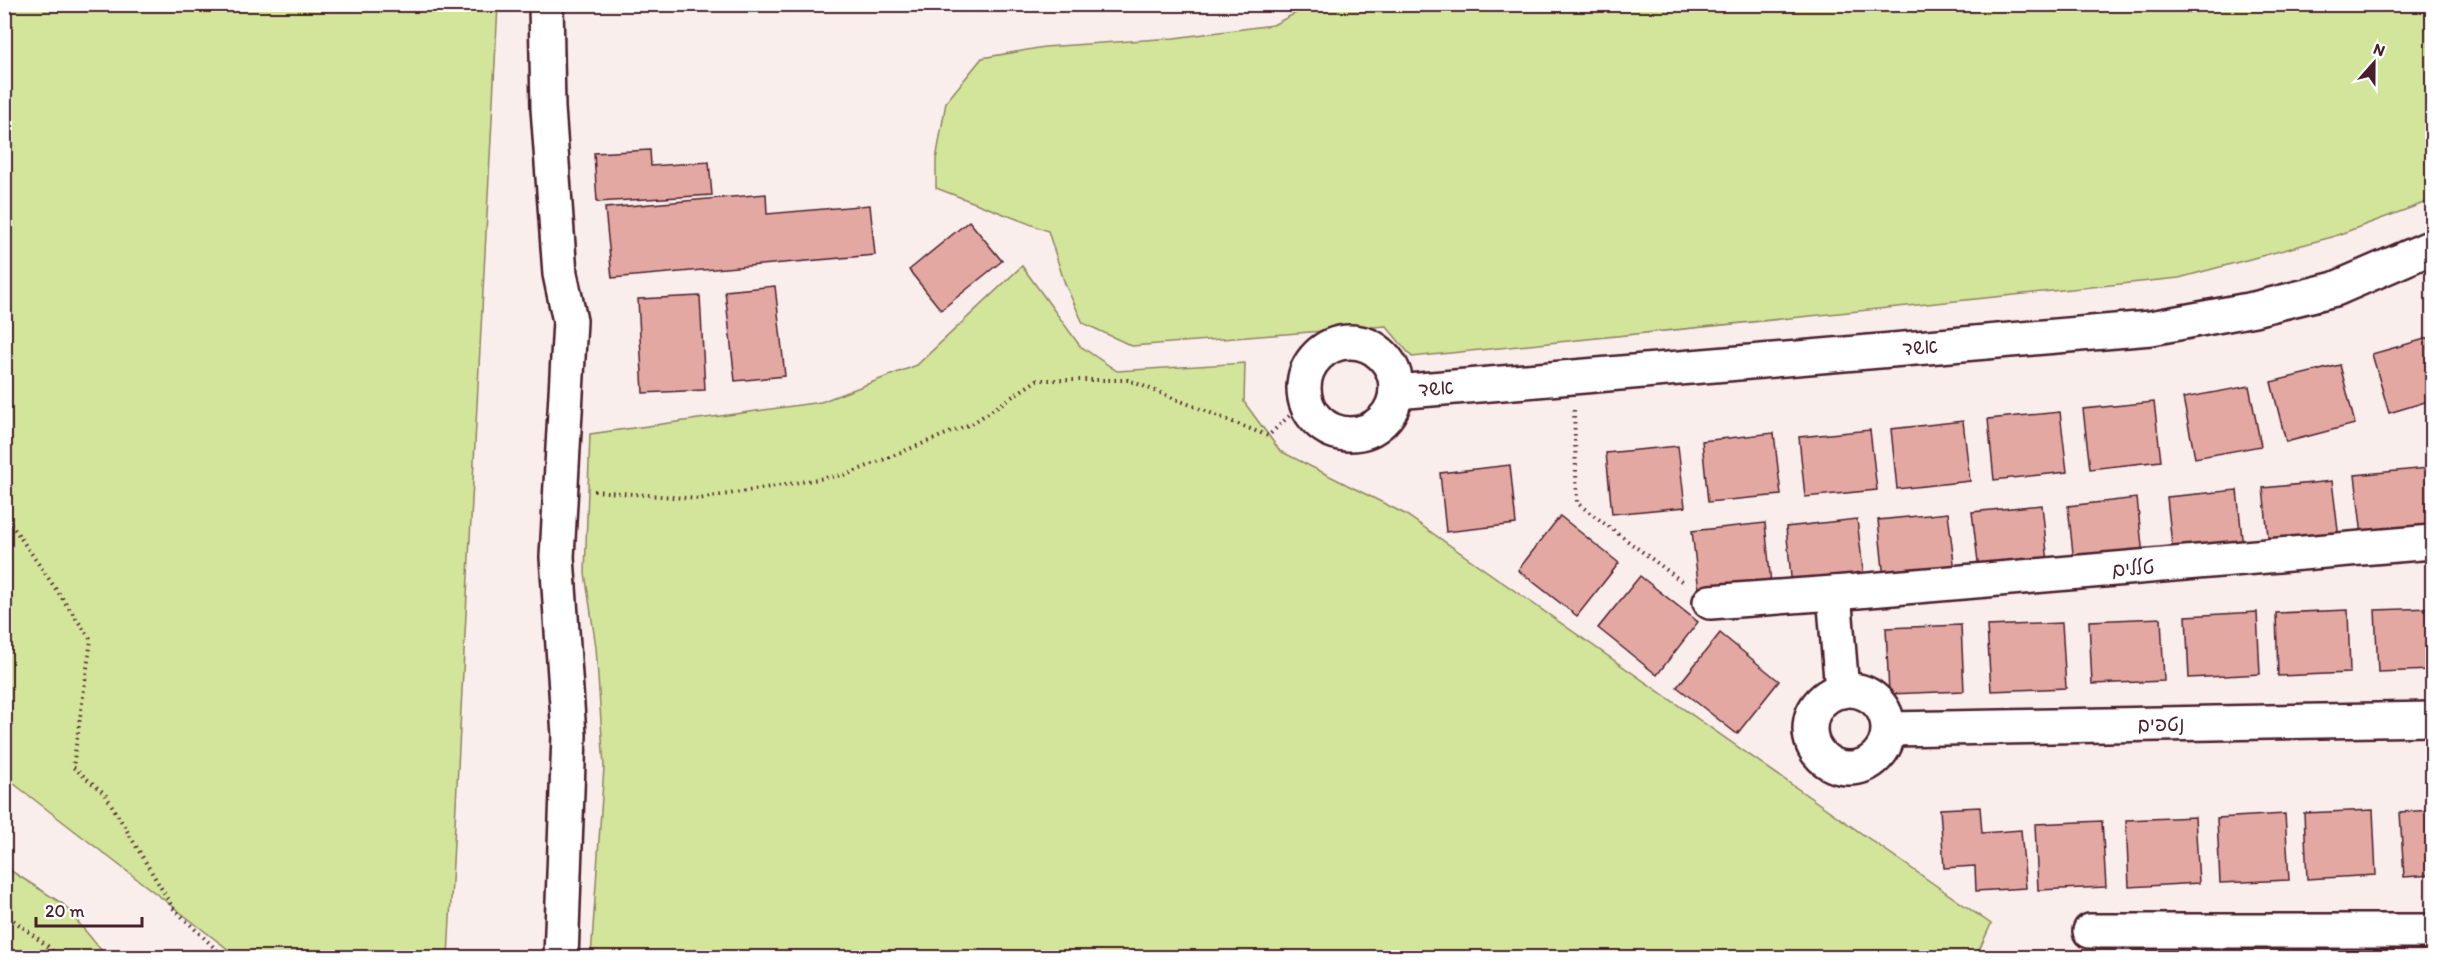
<svg xmlns="http://www.w3.org/2000/svg" width="2437" height="962" viewBox="0 0 2437 962" font-family="Itim,'Playpen Sans Hebrew',sans-serif">
<rect width="100%" height="100%" fill="#f9eeec"/>
<filter id="ink" filterUnits="userSpaceOnUse"><feTurbulence type="fractalNoise" baseFrequency=".0167" numOctaves="2"/><feDisplacementMap in="SourceGraphic" scale="12" xChannelSelector="R" yChannelSelector="G"/><feConvolveMatrix kernelMatrix="1 2 1 2 8 2 1 2 1" color-interpolation-filters="sRGB"/></filter>
<g filter="url(#ink)">
<g fill="#d3e59a" stroke="#8e8262" stroke-width="1.5">
<path d="M1313,4l1119,1v195l-100,37 -153,41 -767,79 -26,-31 -254,20 -49,-23 -18,-39 -17,-53 -112,-43v-28l10,-58 36,-44 62,-11 130,-9 99,-13z"/>
<path d="M4,5h494l-50,952h-210l-233,-180z"/>
<path d="M1022,266l58,80 37,25 128,-8 -1,39 36,49 125,63 586,410 -15,33h-1385l13,-190 -8,-120 -11,-74 5,-139 231,-32 96,-37z"/>
<path d="M5,867l58,37 44,53h-102z"/>
</g>
<g fill="#e3a8a2" stroke="#4a1f2b" stroke-width="1.5">
<path d="M650,150l1,16 58,-4 3,33 -115,7 -3,-49z"/>
<path d="M766,194l1,20 103,-9 5,50 -263,23 -7,-70z"/>
<path d="M969,221l33,40 -61,49 -32,-40z"/>
<path d="M775,286l10,90 -50,5 -10,-90z"/>
<path d="M700,296l5,94 -62,3 -5,-94z"/>
<path d="M2432,337v63l-43,13 -17,-59z"/>
<path d="M2340,365l15,59 -69,18 -15,-60z"/>
<path d="M2249,386l12,60 -66,12 -12,-60z"/>
<path d="M2154,402l7,59 -71,8 -7,-60z"/>
<path d="M2060,412l7,60 -73,8 -6,-61z"/>
<path d="M1963,421l7,60 -73,8 -6,-60z"/>
<path d="M1870,430l7,60 -72,7 -6,-60z"/>
<path d="M1774,433l7,62 -73,7 -6,-61z"/>
<path d="M1678,446l7,61 -73,7 -6,-61z"/>
<path d="M1510,465l6,59 -70,8 -6,-59z"/>
<path d="M2428,468l4,61 -70,7 -7,-61z"/>
<path d="M2332,481l7,58 -70,7 -6,-58z"/>
<path d="M2237,490l6,58 -70,7 -6,-58z"/>
<path d="M2137,498l6,58 -69,7 -6,-57z"/>
<path d="M2042,505l6,58 -69,7 -7,-58z"/>
<path d="M1948,513l7,58 -71,8 -6,-59z"/>
<path d="M1560,516l59,47 -42,53 -59,-46z"/>
<path d="M1857,519l7,60 -72,8 -6,-60z"/>
<path d="M1765,523l6,61 -72,7 -7,-60z"/>
<path d="M1640,576l58,46 -41,53 -59,-47z"/>
<path d="M2432,608v62l-54,2 -3,-62z"/>
<path d="M2348,610l2,63 -72,3 -2,-63z"/>
<path d="M2257,612l3,62 -71,4 -3,-62z"/>
<path d="M2161,618l3,63 -72,3 -3,-63z"/>
<path d="M2062,623l4,65 -75,3 -4,-65z"/>
<path d="M1961,625l3,66 -75,3 -3,-66z"/>
<path d="M1720,633l59,48 -42,53 -60,-47z"/>
<path d="M1980,807l2,26 39,-3 5,58 -50,3 -1,-25 -31,2 -4,-59z"/>
<path d="M2373,810l3,65 -69,4 -3,-66z"/>
<path d="M2432,810v65l-28,2 -4,-65z"/>
<path d="M2285,814l4,66 -69,3 -3,-65z"/>
<path d="M2195,817l4,66 -70,4 -3,-67z"/>
<path d="M2102,821l4,66 -68,3 -3,-66z"/>
</g>
<g fill="none" stroke-linecap="round" stroke-linejoin="round">
<defs>
<g id="minor">
<path d="M546,4l2,104 12,166 10,47 -13,236 12,178 -8,223"/>
<circle cx="1350" cy="388" r="46"/>
<path d="M1396,392l755,-64 103,-19 81,-20 97,-42"/>
<path d="M1710,602l124,-9"/>
<circle cx="1849" cy="729" r="39"/>
<path d="M1842,691l-8,-98 598,-51"/>
<path d="M1889,729l543,-10"/>
<path d="M2090,931h342"/>
</g>
</defs>
<use href="#minor" stroke="#4a1f2b" stroke-width="38"/>
<g stroke="#4a1f2b" stroke-width="4" stroke-dasharray="1.5 4.5" stroke-linecap="butt">
<path d="M1574,410l3,93 107,80"/>
<path d="M594,491l105,8 149,-25 125,-51 64,-43h91l140,56 37,-35"/>
<path d="M4,514l87,126 -18,127 32,27 68,114 52,50"/>
<path d="M4,913l46,35 8,10"/>
</g>
<use href="#minor" stroke="#fff" stroke-width="33"/>
</g>
</g>
<g text-anchor="middle" stroke-width="4.5" stroke-linejoin="round" paint-order="stroke">
<g font-size="20" fill="#4a1f2b" stroke="#fff">
<text transform="translate(1920 347) rotate(-5)" y="7">אשד</text>
<text transform="translate(1436 388) rotate(-5)" y="7">אשד</text>
<text transform="translate(2133 568) rotate(-5)" y="7">טללים</text>
<text transform="translate(2161 724) rotate(-1)" y="7">נטפים</text>
</g>
</g>
<rect width="2437" height="962" fill="none" stroke="#fff" stroke-width="24"/>
<rect x="12" y="12" width="2413" height="938" fill="none" stroke="#4a1f2b" stroke-width="2" filter="url(#ink)"/>
<g transform="translate(2374 63) rotate(21)" stroke="#ffffff" stroke-width="4.5" paint-order="stroke">
<path d="M0-4.5L10 22L0 15L-10 22Z" fill="#4a1f2b"/>
<text y="-9" font-size="16" font-weight="bold" text-anchor="middle" fill="#4a1f2b">N</text>
</g>
<path d="M36 917v9h106v-9" fill="none" stroke="#4a1f2b" stroke-width="3"/>
<text x="45" y="917" font-size="18" fill="#4a1f2b" stroke="#ffffff" stroke-width="4.5" paint-order="stroke">20 m</text>
</svg>
